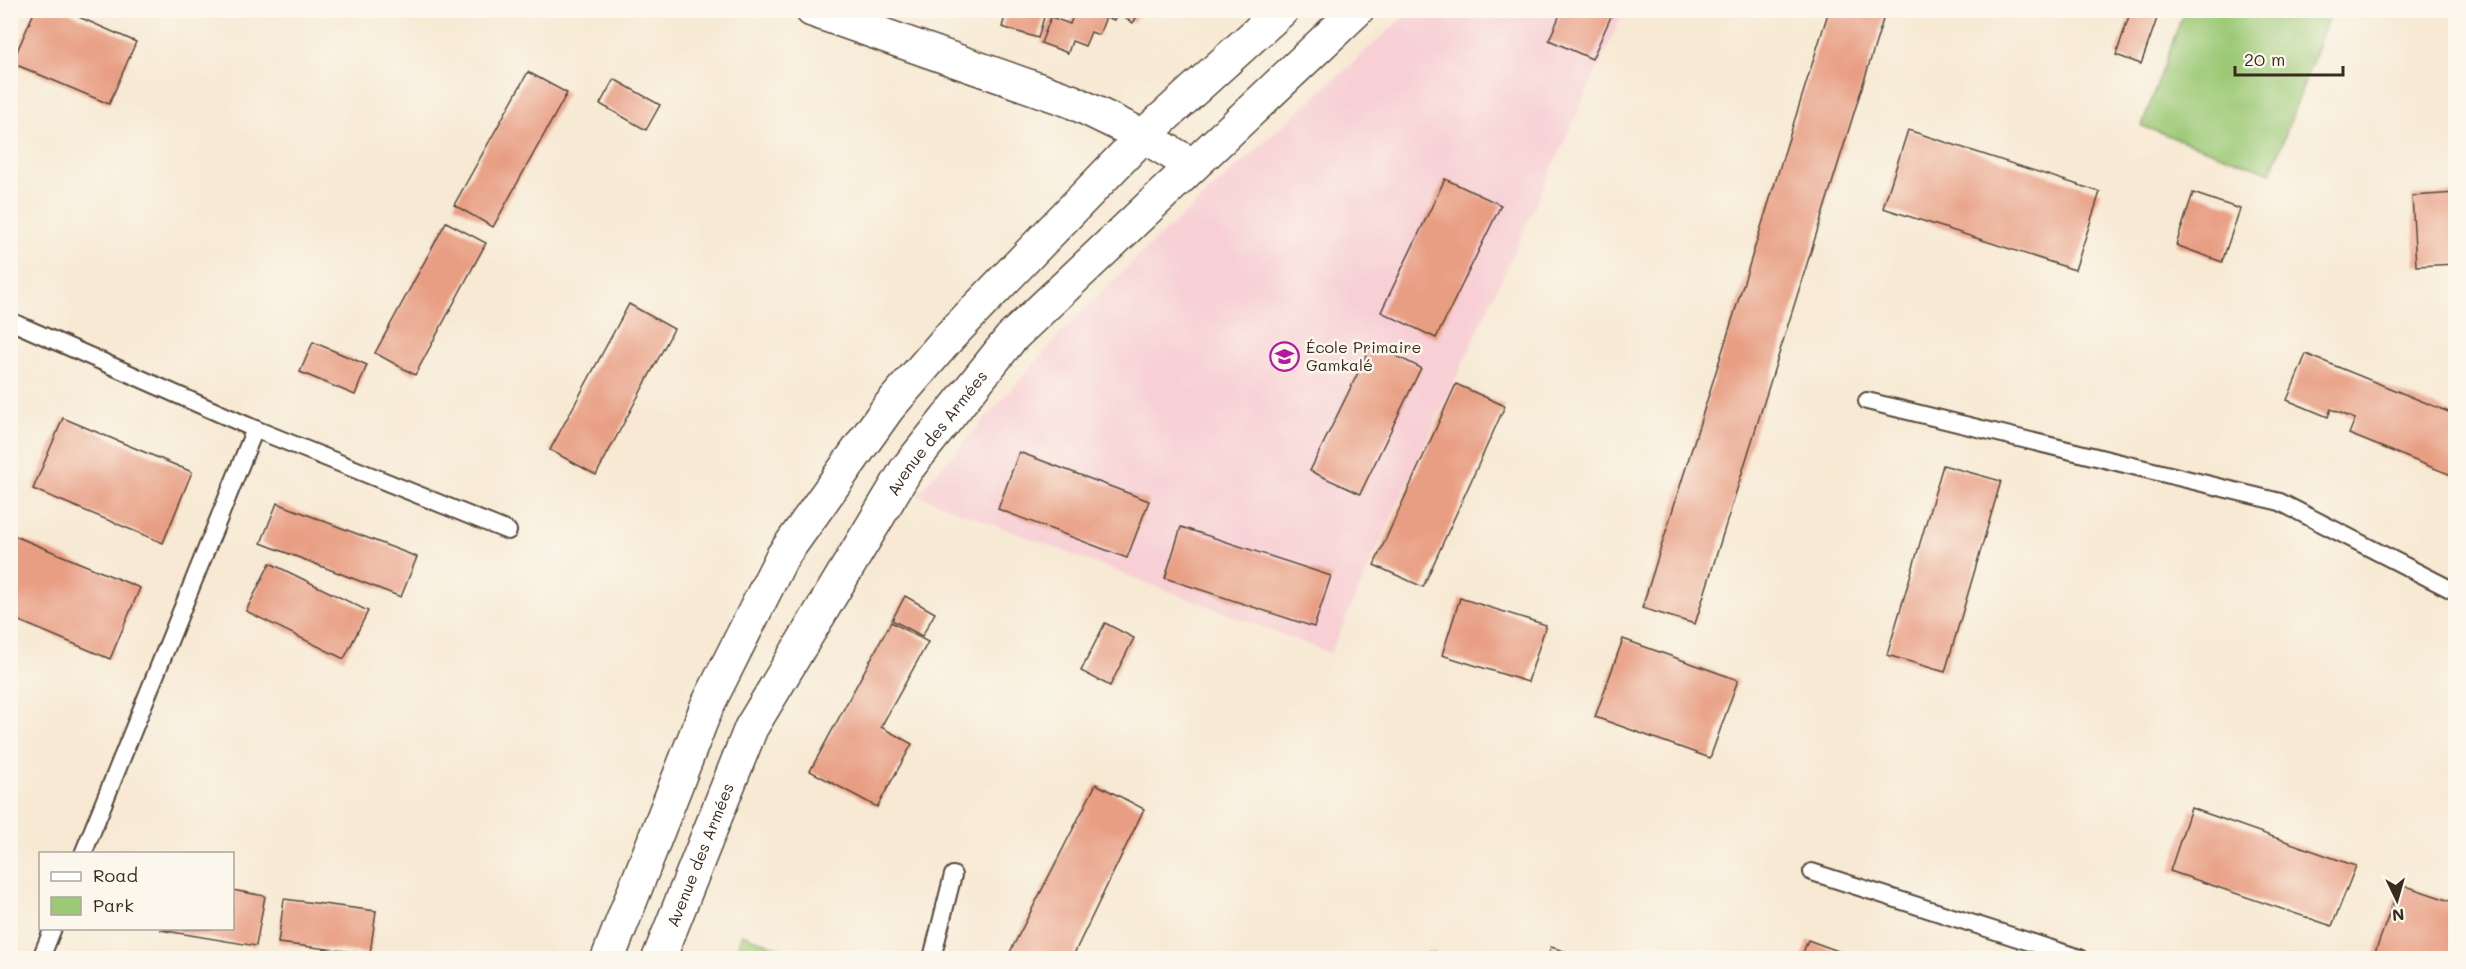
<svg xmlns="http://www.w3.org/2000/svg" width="2466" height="969" viewBox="0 0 2466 969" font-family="Mali,sans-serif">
<rect width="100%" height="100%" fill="#fbf7ec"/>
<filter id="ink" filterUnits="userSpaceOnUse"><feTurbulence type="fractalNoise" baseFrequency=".0167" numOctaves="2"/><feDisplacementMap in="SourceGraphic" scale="12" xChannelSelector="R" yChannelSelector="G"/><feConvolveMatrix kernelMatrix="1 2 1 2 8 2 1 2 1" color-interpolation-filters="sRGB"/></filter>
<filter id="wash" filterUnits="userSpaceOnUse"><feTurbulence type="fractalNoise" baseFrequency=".008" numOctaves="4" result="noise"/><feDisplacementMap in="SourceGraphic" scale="24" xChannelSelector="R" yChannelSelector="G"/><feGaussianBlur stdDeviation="1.35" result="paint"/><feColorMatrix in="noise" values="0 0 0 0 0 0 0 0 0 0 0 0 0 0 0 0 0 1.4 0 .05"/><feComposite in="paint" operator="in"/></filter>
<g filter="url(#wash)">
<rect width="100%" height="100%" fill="#f7e9d3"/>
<path fill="#f7cfd4" d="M1410,11h214l-294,642 -413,-158 158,-177 72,-70z"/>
<g fill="#9cc976" stroke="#6c7a4a" stroke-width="1.5">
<path d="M2184,11h147l-60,162 -129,-47z"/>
<path d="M742,934l64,24h-73z"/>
</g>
<g id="blocks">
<g fill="#e89e83">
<path d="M35,10h28l73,32 -27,62 -97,-41z"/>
<path d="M1007,10h39l-8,28 -36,-11z"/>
<path d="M1075,10h43l-4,10 -8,-3 -7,18 -8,-3 -6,14 -13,-5 -4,12 -27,-10 10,-26 19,7z"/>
<path d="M1127,10h14l-8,13 -10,-6z"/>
<path d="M1562,10h52l-22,49 -43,-19z"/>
<path d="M1829,10h57l-191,614 -53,-16z"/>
<path d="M2131,10h29l-19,54 -25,-9z"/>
<path d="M528,72l39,21 -74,134 -39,-22z"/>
<path d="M614,79l46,26 -14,25 -46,-26z"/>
<path d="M1908,130l192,62 -25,78 -192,-62z"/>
<path d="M1445,179l56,26 -65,133 -55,-26z"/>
<path d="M2193,193l47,16 -18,53 -46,-17z"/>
<path d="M2456,193v71l-40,2 -4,-70z"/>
<path d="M446,222l40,21 -71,132 -40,-22z"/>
<path d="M629,304l45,25 -78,146 -46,-25z"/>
<path d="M313,342l54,23 -12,30 -55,-23z"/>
<path d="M1372,344l49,24 -61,126 -50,-23z"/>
<path d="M2306,354l150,61v62l-107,-43 6,-15 -24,-10 -3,8 -41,-17z"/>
<path d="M1456,384l49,22 -82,181 -49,-22z"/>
<path d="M63,418l129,54 -29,71 -130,-54z"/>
<path d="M1019,452l130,49 -22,57 -129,-49z"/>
<path d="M1943,465l58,16 -56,191 -58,-17z"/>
<path d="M277,503l140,54 -16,40 -140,-54z"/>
<path d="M1181,527l150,49 -17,51 -149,-49z"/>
<path d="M10,534l130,54 -30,71 -100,-42z"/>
<path d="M270,563l98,48 -24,48 -98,-48z"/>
<path d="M905,596l30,17 -13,23 -30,-16z"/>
<path d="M1460,598l86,27 -18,57 -86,-27z"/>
<path d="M891,622l37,20 -47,85 31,17 -35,63 -67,-36z"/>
<path d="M1105,623l29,15 -24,48 -29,-15z"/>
<path d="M1623,639l115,41 -28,78 -115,-41z"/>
<path d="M1096,784l48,25 -72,149h-65z"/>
<path d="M2191,808l165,58 -24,60 -162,-55z"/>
<path d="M2400,884l56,19v55h-83z"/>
<path d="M232,890l33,6 -9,50 -96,-16 72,-2z"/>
<path d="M284,899l92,12 -6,43 -92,-11z"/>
<path d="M1808,940l49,18h-56z"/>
<path d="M1551,947l35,11h-39z"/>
<path d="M1429,951l27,7h-29z"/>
</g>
</g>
</g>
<g filter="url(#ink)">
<use href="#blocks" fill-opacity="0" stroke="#574739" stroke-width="1.5"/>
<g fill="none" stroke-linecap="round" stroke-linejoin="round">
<defs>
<g id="lane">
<path d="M10,321l245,108 253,102"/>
<path d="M1867,401l413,101 176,90"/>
<path d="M83,854l172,-425"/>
<path d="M1812,872l268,86"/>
<path d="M41,958l12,-30"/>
<path d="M932,958l21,-83"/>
</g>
<path id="street" d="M812,10l259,91 72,35 49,29"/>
<g id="highway">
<path d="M608,958l99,-252 75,-149 106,-149 63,-73 192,-199 139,-126"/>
<path id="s1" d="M659,958l92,-230 155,-258 105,-132 346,-328"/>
</g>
</defs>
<use href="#lane" stroke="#574739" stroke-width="20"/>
<use href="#street" stroke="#574739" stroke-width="36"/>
<use href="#highway" stroke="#574739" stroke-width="36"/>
<use href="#lane" stroke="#fff" stroke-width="16"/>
<use href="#street" stroke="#fff" stroke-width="33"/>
<use href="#highway" stroke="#fff" stroke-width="33"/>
</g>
</g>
<defs>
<symbol id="school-ring" viewBox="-11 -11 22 22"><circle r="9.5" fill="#fbf7ec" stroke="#b5179e" stroke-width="1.5"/><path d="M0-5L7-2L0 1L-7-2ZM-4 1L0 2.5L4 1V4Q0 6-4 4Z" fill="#b5179e"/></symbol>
</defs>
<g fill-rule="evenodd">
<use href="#school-ring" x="1268" y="340" width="33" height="33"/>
</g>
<g text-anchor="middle" stroke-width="5" stroke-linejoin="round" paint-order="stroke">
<g font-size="16" fill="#3b2a1e" stroke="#fbf7ec" text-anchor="start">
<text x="1306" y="353">École Primaire<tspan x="1306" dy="18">Gamkalé</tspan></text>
</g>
<g font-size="16" fill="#3b2a1e" stroke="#fbf7ec">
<text dy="6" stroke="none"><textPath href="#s1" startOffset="597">Avenue des Armées</textPath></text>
<text dy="6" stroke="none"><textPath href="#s1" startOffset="111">Avenue des Armées</textPath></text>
</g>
</g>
<rect width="2466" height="969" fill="none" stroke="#fbf7ec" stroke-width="36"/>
<rect x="39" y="852" width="195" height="78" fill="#fbf7ec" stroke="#aea59a" stroke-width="1.5"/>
<rect x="51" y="872" width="30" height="9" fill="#ffffff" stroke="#aea59a" stroke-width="1.5"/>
<text x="93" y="882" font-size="18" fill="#3b2a1e">Road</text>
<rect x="51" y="897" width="30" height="18" fill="#9cc976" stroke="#aea59a" stroke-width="1.5"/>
<text x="93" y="912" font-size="18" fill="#3b2a1e">Park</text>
<g transform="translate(2397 900) rotate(175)" stroke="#fbf7ec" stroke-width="4.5" paint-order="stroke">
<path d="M0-4.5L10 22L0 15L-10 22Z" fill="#3b2a1e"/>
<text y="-9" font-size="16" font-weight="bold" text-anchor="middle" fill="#3b2a1e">N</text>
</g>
<path d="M2235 66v9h108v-9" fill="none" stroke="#3b2a1e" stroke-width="3"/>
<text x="2244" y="66" font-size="18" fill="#3b2a1e" stroke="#fbf7ec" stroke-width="4.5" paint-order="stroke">20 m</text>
</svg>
